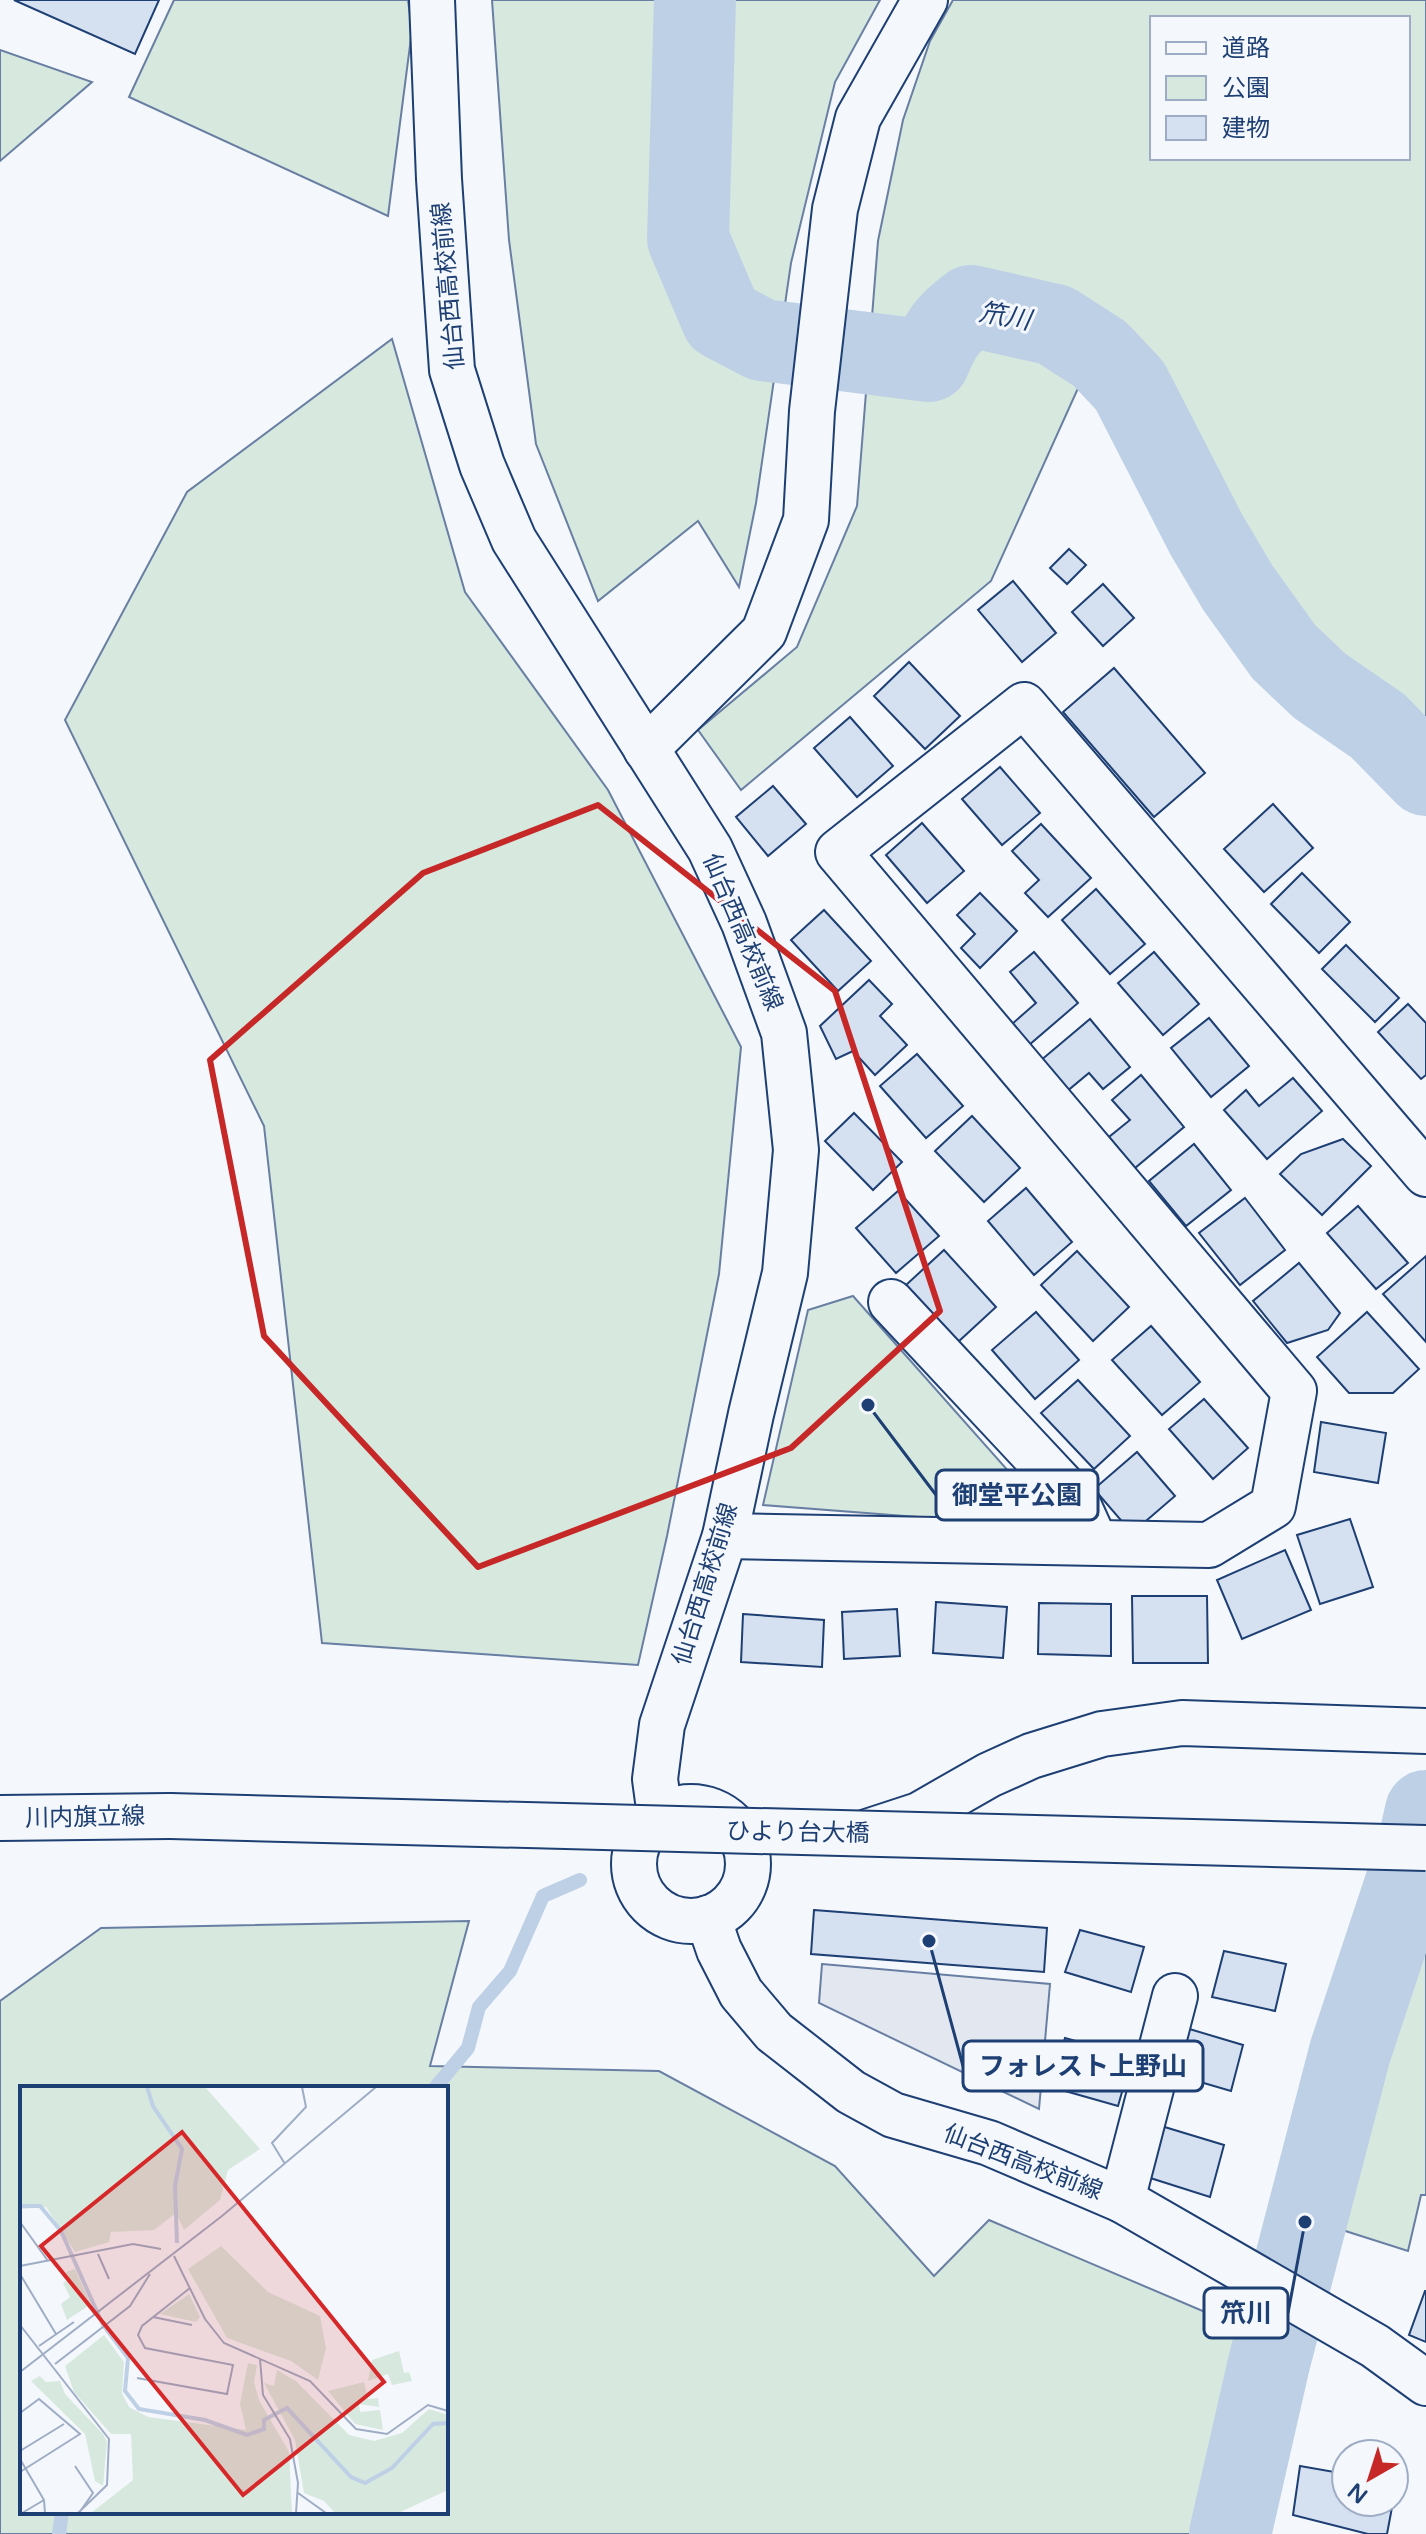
<svg xmlns="http://www.w3.org/2000/svg" width="1426" height="2534" viewBox="0 0 1426 2534" font-family="'Varela Round','Noto Sans JP',sans-serif">
<rect width="100%" height="100%" fill="#f4f7fb"/>
<g fill="#d7e8df" stroke="#687fa3" stroke-width="2" fill-rule="evenodd">
<path d="M174,0h234l4,30 -24,186 -259,-119z"/>
<path d="M492,0h388l-45,82 -44,181 -35,240 -17,84 -41,-66 -100,80 -62,-157 -27,-204z"/>
<path d="M953,0h473v746l-347,-360 -88,195 -250,209 -43,-60 99,-83 60,-141 21,-265 25,-121 27,-79zM1152,18h256v140h-256z"/>
<path d="M0,50l92,32 -92,79z"/>
<path d="M392,339l73,253 143,198 133,257 -22,227 -52,262 -29,129 -316,-22 -58,-517 -199,-406 122,-228z"/>
<path d="M853,1296l180,203v27l-270,-21 45,-195z"/>
<path d="M469,1921l-39,145 229,5 176,95 99,110 55,-56 263,112 -24,202h-1228v-533l101,-73zM22,2088h424v424h-424z"/>
<path d="M1407,1930l19,2v263h-5l-13,56 -72,-23z"/>
</g>
<path fill="#e3e8f0" stroke="#687fa3" stroke-width="2" d="M822,1964l228,20 -11,125 -220,-106z"/>
<g fill="none" stroke-linecap="round" stroke-linejoin="round">
<g stroke="#bed0e5" stroke-width="14">
<path d="M435,2088l33,-40 11,-41 31,-36 33,-75 37,-16"/>
<path d="M59,2534l3,-22"/>
</g>
<g stroke="#bed0e5" stroke-width="82">
<path d="M695,0l-7,239 34,80 40,21 167,21c12,-28 18,-37 42,-55l84,19 45,29 30,32 76,148 32,54 46,64 36,34 58,40 48,49"/>
<path d="M1230,2534l39,-171 81,-311 68,-205 8,-36"/>
</g>
</g>
<g fill="#d5e0f0" stroke="#1d3f73" stroke-width="2">
<path d="M14,0h145l-24,54z"/>
<path d="M1069,549l17,16 -19,19 -17,-16z"/>
<path d="M1013,581l43,52 -34,29 -44,-52z"/>
<path d="M1103,584l31,34 -31,28 -31,-34z"/>
<path d="M909,662l51,54 -35,33 -51,-53z"/>
<path d="M1114,668l91,105 -51,44 -91,-105z"/>
<path d="M850,717l43,49 -36,31 -43,-49z"/>
<path d="M1000,767l40,46 -38,32 -40,-46z"/>
<path d="M773,786l33,38 -38,32 -32,-39z"/>
<path d="M1273,804l40,44 -49,44 -40,-43z"/>
<path d="M922,823l42,48 -37,32 -41,-48z"/>
<path d="M1041,824l50,54 -43,39 -23,-24 14,-13 -27,-29z"/>
<path d="M1302,873l48,49 -31,31 -48,-49z"/>
<path d="M1096,889l49,55 -35,30 -48,-54z"/>
<path d="M980,893l37,38 -37,37 -19,-20 14,-14 -18,-19z"/>
<path d="M824,910l47,51 -33,30 -47,-51z"/>
<path d="M1346,945l53,53 -24,24 -53,-53z"/>
<path d="M1034,952l44,51 -49,42 -17,-21 24,-21 -26,-31z"/>
<path d="M1154,952l45,52 -36,31 -45,-52z"/>
<path d="M869,980l23,24 -12,12 27,29 -32,30 -22,-24 -17,8 -16,-33z"/>
<path d="M1408,1004l18,19v52l-5,4 -43,-47z"/>
<path d="M1209,1018l40,48 -38,31 -40,-49z"/>
<path d="M1090,1019l40,48 -27,22 -14,-16 -23,19 -26,-31z"/>
<path d="M917,1054l46,52 -37,32 -46,-52z"/>
<path d="M1141,1075l43,52 -49,41 -26,-31 21,-17 -18,-20z"/>
<path d="M1293,1078l29,33 -55,48 -43,-49 22,-20 13,16z"/>
<path d="M854,1113l48,49 -29,28 -48,-49z"/>
<path d="M972,1116l48,52 -36,34 -49,-51z"/>
<path d="M1343,1139l28,27 -49,49 -42,-41 21,-20z"/>
<path d="M1194,1144l37,46 -45,36 -37,-45z"/>
<path d="M1026,1188l46,54 -38,33 -46,-54z"/>
<path d="M898,1191l41,45 -43,37 -40,-45z"/>
<path d="M1245,1198l40,52 -45,35 -41,-52z"/>
<path d="M1358,1206l50,57 -32,26 -49,-56z"/>
<path d="M944,1250l52,57 -38,35 -52,-57z"/>
<path d="M1077,1251l52,56 -36,34 -52,-56z"/>
<path d="M1426,1256v86l-43,-48z"/>
<path d="M1299,1263l41,50 -12,17 -41,13 -34,-42z"/>
<path d="M1036,1312l43,48 -44,39 -43,-49z"/>
<path d="M1367,1312l52,57 -26,24h-44l-32,-36z"/>
<path d="M1151,1326l49,56 -38,33 -50,-55z"/>
<path d="M1078,1380l52,56 -36,33 -53,-56z"/>
<path d="M1204,1399l44,49 -35,31 -44,-50z"/>
<path d="M1321,1422l65,11 -8,50 -64,-11z"/>
<path d="M1137,1452l38,44 -43,37 -38,-44z"/>
<path d="M1350,1519l23,68 -53,17 -23,-69z"/>
<path d="M1285,1550l26,60 -69,29 -25,-59z"/>
<path d="M1132,1596h75l1,67h-75z"/>
<path d="M936,1602l71,5 -4,51 -70,-5z"/>
<path d="M1039,1603l72,1v52l-73,-2z"/>
<path d="M897,1609l3,47 -56,3 -2,-47z"/>
<path d="M743,1614l81,6 -2,47 -81,-5z"/>
<path d="M814,1910l233,18 -3,44 -233,-18z"/>
<path d="M1080,1930l64,17 -13,45 -66,-20z"/>
<path d="M1224,1951l62,13 -11,47 -63,-14z"/>
<path d="M1176,2025l67,20 -12,46 -65,-19z"/>
<path d="M1065,2038l67,19 -14,49 -67,-19z"/>
<path d="M1158,2125l66,20 -14,52 -66,-21z"/>
<path d="M1425,2291h1v51l-17,-7z"/>
<path d="M1300,2466l46,8v28h47l-6,32h-19l-75,-19z"/>
</g>
<g fill="none" stroke-linecap="round" stroke-linejoin="round">
<defs>
<g id="minor">
<path d="M432,0l7,179 13,191 30,95 32,75 196,309 34,74 40,110 12,117 -11,123 -34,141 -26,122 -63,189 -7,54 5,37"/>
<path d="M646,749l118,-117 42,-112 6,-109 23,-202 23,-91 67,-118"/>
<path d="M891,1302l185,198 19,42"/>
<path d="M725,1536l484,9 64,-39 21,-115 -456,-539 186,-147 402,469"/>
<circle cx="691" cy="1864" r="57"/>
<path d="M0,1818l170,-2"/>
<path d="M867,1832l52,-17 70,-40 42,-19 71,-22 80,-11 244,8"/>
<path d="M708,1918l11,32 22,43 33,39 77,60 42,23 96,28 133,57 253,146 51,37"/>
<path d="M1122,2200l53,-204"/>
</g>
</defs>
<use href="#minor" stroke="#1d3f73" stroke-width="48"/>
<use href="#minor" stroke="#f4f7fb" stroke-width="44"/>
<defs>
<path id="minor-bridge" d="M170,1816l1256,32"/>
</defs>
<use href="#minor-bridge" stroke="#1d3f73" stroke-width="48" stroke-linecap="butt"/>
<use href="#minor-bridge" stroke="#f4f7fb" stroke-width="44"/>
</g>
<path fill="none" stroke="#c62828" stroke-width="6" stroke-linejoin="round" d="M598,805l237,186 105,320 -149,137 -313,119 -214,-231 -54,-276 213,-187z"/>
<g text-anchor="middle" stroke-width="6" stroke-linejoin="round" paint-order="stroke">
<g font-size="24" fill="#1d3f73" stroke="#f4f7fb">
<text transform="translate(448 286) rotate(-95)" y="8">仙台西高校前線</text>
<text transform="translate(743 932) rotate(67)" y="8">仙台西高校前線</text>
<text transform="translate(705 1584) rotate(-73)" y="8">仙台西高校前線</text>
<text transform="translate(85 1817) rotate(-1)" y="8">川内旗立線</text>
<text transform="translate(798 1832) rotate(1)" y="8">ひより台大橋</text>
<text transform="translate(1023 2162) rotate(21)" y="8">仙台西高校前線</text>
</g>
<g font-size="26" font-style="italic" fill="#1d3f73" stroke="#f4f7fb">
<text transform="translate(1005 316) rotate(10)" y="9">笊川</text>
</g>
</g>
<g transform="translate(20 2086)">
<rect width="428" height="428" fill="#f4f7fb"/>
<path d="M0,1h185l55,62 -32,21 -8,30 -36,30 -8,-17 -22,17 -43,2 -2,10 -34,10 -29,-45 -26,2zM201,160l47,46 52,24 6,32 -8,32 -27,-19 -64,-23 -39,-69zM55,183l16,35 -24,16 -6,-16 9,-7 -7,-14 6,-4 -3,-7zM169,208l11,23 -4,5 -36,-8zM84,249l20,27 -2,31 7,14 19,10 98,13 -6,-26 8,-41 9,2 -3,17 5,18 30,52 3,61h-201l42,-33 -2,-46h-20l-37,-42 -9,-26zM379,265l5,22 5,-1 3,9 -20,4 -4,-11 -20,7 4,-21zM257,284l19,11 53,54 25,6 28,-8 27,-24 19,6v75l-50,23h-63l-11,-12 -20,-8 -9,-53 -31,-57 10,3zM20,290l6,6 14,-1 5,13 38,40 4,8 -4,44 -8,-5 -10,-47 -54,-53zM344,296l4,17 10,-1 1,9 -20,-3 1,8 20,-2 3,20 -28,-6 -27,-33z" fill="#d7e8df"/>
<path fill="none" stroke="#bed0e5" stroke-width="4" d="M127,1l6,19 29,43 -7,37 2,57M0,120h20l21,25 42,94 25,33 -3,33 14,18 66,11 42,15 17,-6v-9l23,-12 64,69 14,6 27,-15 41,-44 15,-1"/>
<path fill="none" stroke="#9eadc5" stroke-width="2" d="M265,78l-13,-21 34,-36 -4,-20M0,136l28,39M78,168l11,25M154,170l31,63 19,24 86,38 46,48 31,5 41,-29 20,6M0,180l113,-22 28,5M0,188l36,60M133,231l39,8M0,239l89,114 -2,46 -29,28M19,260l35,-24M240,273l3,36 27,44 8,44 -2,30M35,278l75,-58 20,-32M0,286l202,-156 154,-129M117,292l90,16 6,-29 -88,-17 -7,-13 4,-9 48,-38M0,327l19,-14 41,35 -60,38M0,365l44,-27M0,373l24,41 1,13M55,380l18,27 -14,20M278,407l28,20M2,427l22,-13"/>
<path fill="#d62828" fill-opacity="0.15" stroke="#d62828" stroke-width="4" d="M162,46l202,250 -141,113 -202,-249z"/>
<rect width="428" height="428" fill="none" stroke="#1d3f73" stroke-width="4"/>
</g>
<path fill="none" stroke="#1d3f73" stroke-width="3" d="M868 1405L936 1495M929 1941L963 2066M1305 2222L1288 2313"/>
<g fill="#1d3f73" stroke="#f4f7fb" stroke-width="3">
<circle cx="868" cy="1405" r="8"/>
<circle cx="929" cy="1941" r="8"/>
<circle cx="1305" cy="2222" r="8"/>
</g>
<g fill="#f4f7fb" stroke="#1d3f73" stroke-width="3">
<rect x="936" y="1470" width="162" height="50" rx="8"/>
<rect x="963" y="2041" width="240" height="50" rx="8"/>
<rect x="1204" y="2288" width="84" height="50" rx="8"/>
</g>
<g font-size="26" text-anchor="middle" font-weight="bold" fill="#1d3f73">
<text x="1017" y="1504">御堂平公園</text>
<text x="1083" y="2075">フォレスト上野山</text>
<text x="1246" y="2322">笊川</text>
</g>
<rect x="1150" y="16" width="260" height="144" fill="#f4f7fb" stroke="#9eadc5" stroke-width="2"/>
<rect x="1166" y="42" width="40" height="12" fill="#f4f7fb" stroke="#9eadc5" stroke-width="2"/>
<text x="1222" y="56" font-size="24" fill="#1d3f73">道路</text>
<rect x="1166" y="76" width="40" height="24" fill="#d7e8df" stroke="#9eadc5" stroke-width="2"/>
<text x="1222" y="96" font-size="24" fill="#1d3f73">公園</text>
<rect x="1166" y="116" width="40" height="24" fill="#d5e0f0" stroke="#9eadc5" stroke-width="2"/>
<text x="1222" y="136" font-size="24" fill="#1d3f73">建物</text>
<g transform="translate(1370 2478) rotate(219)"><circle r="38" fill="#f4f7fb" stroke="#9eadc5" stroke-width="2"/>
<path d="M0-6L14 30L0 20L-14 30Z" fill="#c62828"/>
<text y="-12" font-size="22" font-weight="bold" text-anchor="middle" fill="#1d3f73">N</text>
</g>
</svg>
